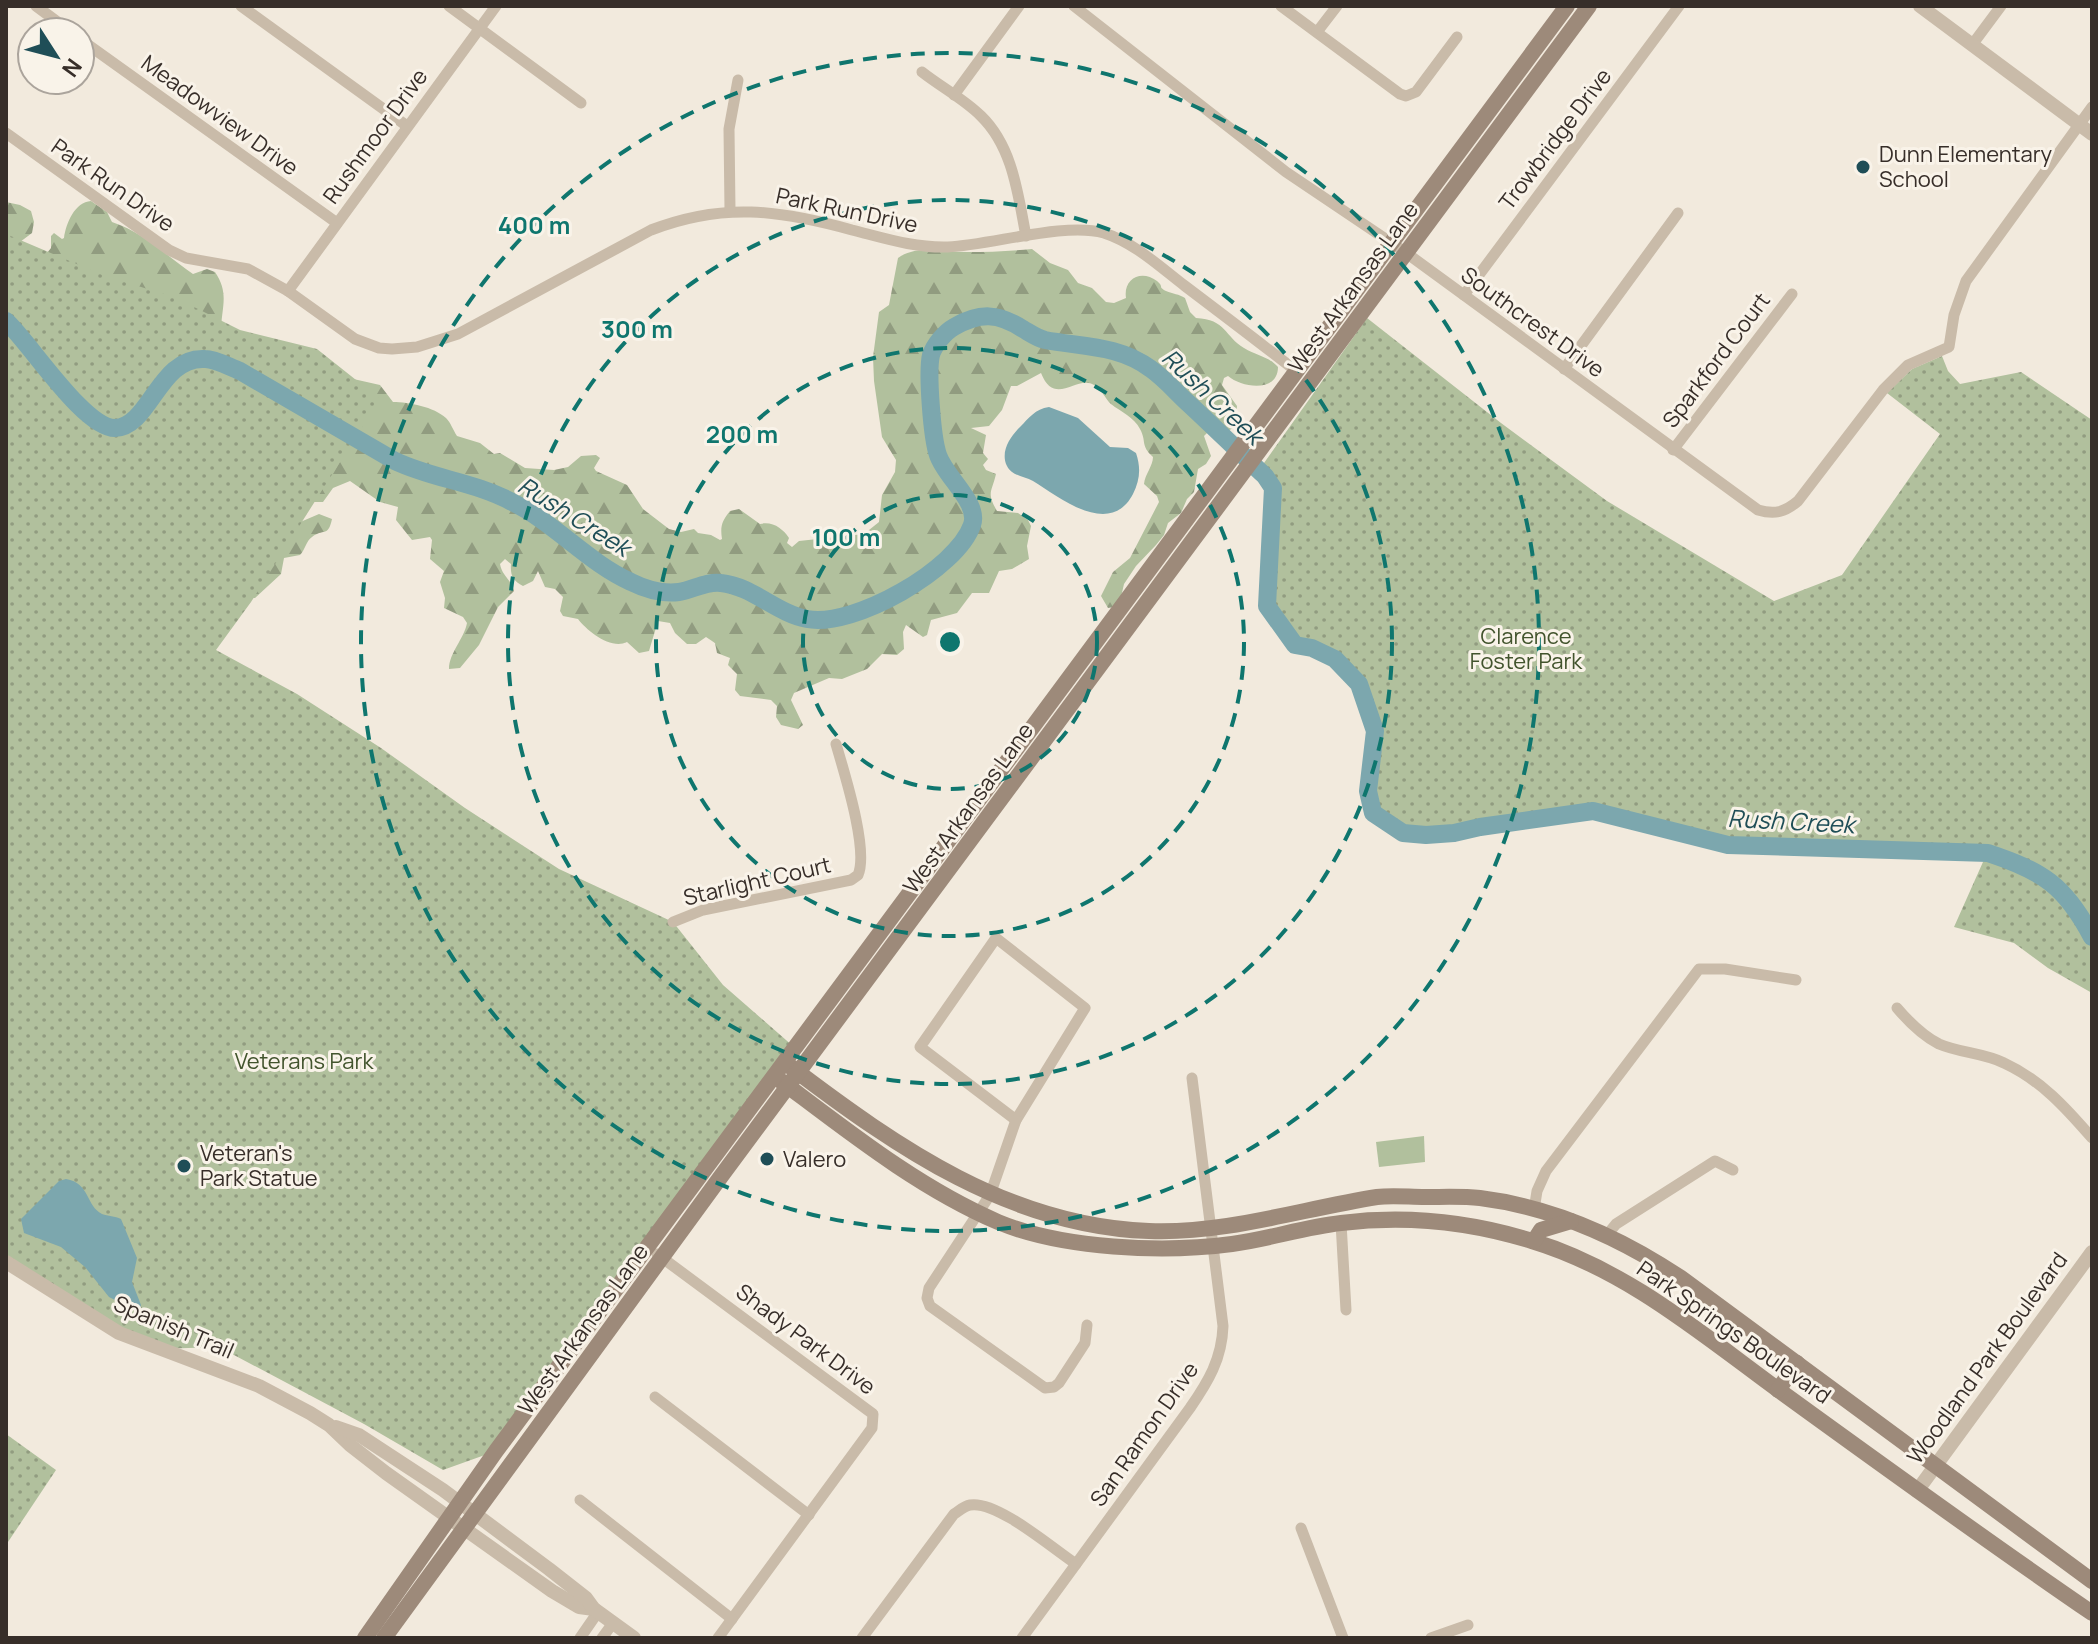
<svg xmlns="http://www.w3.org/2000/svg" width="2098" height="1644" viewBox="0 0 2098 1644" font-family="Manrope,sans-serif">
<defs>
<pattern id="forest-firs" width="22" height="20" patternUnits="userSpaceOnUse" patternTransform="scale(2)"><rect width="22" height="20" fill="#b1c09d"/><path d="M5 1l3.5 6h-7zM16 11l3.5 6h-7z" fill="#919c80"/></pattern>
<pattern id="park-dots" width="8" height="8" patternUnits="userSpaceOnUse" patternTransform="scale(2)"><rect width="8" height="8" fill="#b1c09d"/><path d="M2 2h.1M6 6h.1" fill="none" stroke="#919c80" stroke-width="1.8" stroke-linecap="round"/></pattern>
</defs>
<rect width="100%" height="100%" fill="#f2eadd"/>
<path fill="url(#forest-firs)" d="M91,201l16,11 5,10c31,10 55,34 81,52l14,-5 8,3c15,22 6,36 6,60l128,46 31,7 13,17c16,0 41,5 53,16 5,5 7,12 11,18l23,7 14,11 6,-1 25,15 29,2 14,-3 13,-11 15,-1 4,3 -6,10 2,3 31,14 16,24 26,20 12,3 13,-3 4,4 13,2 9,5 2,-1c-2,-13 0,-18 8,-28l9,-2 21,15c13,-3 23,5 29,14l-2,5 5,4 7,-6 65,-7 15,-12 3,-27 13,-23 1,-12 -14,-23 -8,-56 -1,-24 6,-45 10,-7 9,-47c19,-14 47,-6 69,-6 22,0 43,-1 65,-3l18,14 18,7 10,13 14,5 14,14 8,1 12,-5c-3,-19 15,-29 31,-17 8,7 0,5 9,10 7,3 13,3 19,7l5,14 6,6c30,1 29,19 48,30 13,8 24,8 34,19 0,26 -36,21 -50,9l-4,2 -2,7 15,21 -2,21 -9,5h-18l-4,4 7,20 -5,8 -8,5 -4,23 -7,7 -6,14 -13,10 -4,12 -8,10 -20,21 -12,18 -3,13 -7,10 -6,1 -7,-12 12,-24 17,-14 29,-56 -2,-6 -13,-12c1,-10 9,-18 9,-27 -13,-12 -6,-15 -13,-28 -6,-12 -19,-17 -29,-25 -6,-5 -9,-15 -17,-19 -17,-11 -39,23 -53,-12l-24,13h-6l-9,24 -13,16 -18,2 15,7 -3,18 5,6 -5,6 3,5 10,4c-4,18 -10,18 1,37l21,2 10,7 3,6 -4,20 2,13 -17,10 -13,2 -10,22h-17l-15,20 -26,7 -4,15 -4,2 -17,-12 -3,7 1,17 -7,6 -15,-1 -15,15 -25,10 -13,-1 -35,15 -3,7 12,25 -5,4 -17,-4 -5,-8 1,-11 -6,-6 -31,-4 -5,-6 2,-16 -9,-9 2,-7 -13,-5 -2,-10 -9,-6 -10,7h-9l-12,-11 -5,-10 -12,-2 -9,30 -10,2 -12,-11c-16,8 -40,-11 -49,-23l-15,-3 -3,-5 3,-14 -8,-8 -10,-2 -7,-16 -5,10 -10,5c-10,-5 -13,-11 -12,-22l-6,-5 -5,5c2,12 11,15 14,27l-16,16 -19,38 -19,23 -11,1c0,-16 15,-30 18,-46l-4,-6 -19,-9 1,-10 -5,-16 4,-11 -14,-12 2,-19 -2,-3 -18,3 -16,-20 2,-13 -18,-5 -30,-21 -17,7 -10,14h-12l-13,21 21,-9 13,5c-4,19 -9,9 -20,18 -6,4 -7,13 -12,18l-16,3 -3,16 -26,24h-8l-241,124v-520l14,3 11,6 3,11 -2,11 -12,9 26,12 5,-6v-12l3,-3 8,6 2,-1c2,-15 11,-36 27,-37z"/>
<g fill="url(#park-dots)">
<path d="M6,234l99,42 69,21 66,33 77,19 63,50 -129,203 -35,48 81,44 84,54 84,60 94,61 114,53 50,63 71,62 -298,404 -53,19 -79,-46 -145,-77 -61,2 -152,-82z"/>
<path d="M1367,318l134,105 106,78 167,100 68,-26 98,-141 -53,-41 25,-24 30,-13 6,15 12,13 61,-12 71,48v573l-44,-25 -34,-25 -60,-16 33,-74 -259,-8 -135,-34 -113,16 -26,6 -28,2 -23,-2 -30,-20c-8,-33 2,-48 2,-79 -1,-8 -5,-16 -7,-24 -12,-37 -32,-59 -73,-65l-28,-39 6,-118 -14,-18z"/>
<path d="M6,1434l50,36 -50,75z"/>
</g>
<path fill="#b1c09d" d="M1424,1136l1,26 -46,5 -3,-25z"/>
<g fill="#7ca7ae">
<path d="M1049,407l29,11 32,29 18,1 8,5c5,15 4,27 -3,41 -23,44 -73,4 -100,-13 -9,-5 -21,-5 -26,-15 -7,-14 3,-29 13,-39 9,-9 15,-18 29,-20z"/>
<path d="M66,1179c24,4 20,27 36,35 6,2 13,2 19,5l16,39 -5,24 9,23 -1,4 -5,1 -26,-13 -24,-30 -24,-20 -37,-14 -3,-14 38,-38z"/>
</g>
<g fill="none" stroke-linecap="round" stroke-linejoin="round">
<path stroke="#7ca7ae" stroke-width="18" d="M6,321c24,22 78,107 109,107 35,-1 44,-72 90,-69 11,0 24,8 35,12l155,90c38,18 80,21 117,41 43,21 75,60 119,80 14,7 32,12 48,10 14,-2 27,-11 42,-9 31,3 55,30 86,36 47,9 150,-50 165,-94 8,-22 -27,-48 -34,-70 -6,-17 -11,-83 -7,-100 3,-10 14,-23 23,-28 26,-15 44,-14 69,2 7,4 14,9 22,11 38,7 74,5 106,29 14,10 25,23 37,34 26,24 51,49 77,73l8,12 -6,118 28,39 17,3 23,11 24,25 16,47 -7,60 5,22 30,20 23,2 28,-2 26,-6 113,-16 135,34 260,8c54,18 77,32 104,84"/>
<g stroke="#c9bba9" stroke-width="11">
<path d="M36,6l35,26"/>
<path d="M241,6l166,120"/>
<path d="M449,6l132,97"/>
<path d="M1074,6l212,166 119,80 353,258c17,5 27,2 40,-9l85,-111 25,-25 41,-18 5,-32 12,-34 126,-174"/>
<path d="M1281,6l119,88 6,2 10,-4 41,-55"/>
<path d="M1317,32l20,-26"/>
<path d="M80,39l257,184"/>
<path d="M1972,45l29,-39"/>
<path d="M922,72c19,15 42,27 59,44 32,31 37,79 45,120"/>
<path d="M954,95l65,-89"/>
<path d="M6,133l163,117 17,8 62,11 40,22 67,48 24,9 13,1 25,-2 41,-13 193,-104c72,-28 128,-20 201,0 32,8 62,18 96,17 44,-2 116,-25 156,-14 31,10 56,34 81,53 37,28 74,56 111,85"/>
<path d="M730,210l-1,-81 9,-49"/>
<path d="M288,291l208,-285"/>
<path d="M1464,295l215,-289"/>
<path d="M1564,369l114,-156"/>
<path d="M1673,450l119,-156"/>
<path d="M673,922l30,-12 148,-30 7,-5c11,-25 -14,-103 -22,-131"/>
<path d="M996,938l89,70 -69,112 -96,-73z"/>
<path d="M1897,1008c12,14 26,28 42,36 21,9 45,9 65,19 37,17 62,45 88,75"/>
<path d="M1016,1120l-26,75 -61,93 -2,10 3,8 115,82 9,-1 5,-4 26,-40 2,-18"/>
<path d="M1534,1210l3,-19 9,-20 153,-202h26l71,11"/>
<path d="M1341,1223l5,87"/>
<path d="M1607,1235l9,-11 99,-63 18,9"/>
<path d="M657,1254l216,160 -1,14 -154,210"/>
<path d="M655,1397l154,118"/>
<path d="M580,1500l152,119"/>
<path d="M1301,1528l42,110"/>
<path d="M580,1638l18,-26"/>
<path d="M602,1638l11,-15"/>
<path d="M862,1638l92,-124c5,-3 10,-8 16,-9 27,-5 83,44 106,59"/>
<path d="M1022,1638l168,-230c18,-26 32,-49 33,-82l-31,-248"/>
<path d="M1431,1638l37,-13"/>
</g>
<g stroke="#c9bba9" stroke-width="14">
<path d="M1920,6l172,128"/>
<path d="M6,1262l113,71 140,53 51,27 19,12 21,20 36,28 166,118 27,16 15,2"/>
<path d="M336,1427l23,8 84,55 106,79 37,29 8,11 40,29"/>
<path d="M1917,1491l175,-239"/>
</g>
<g stroke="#9d8a7a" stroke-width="16">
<path d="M791,1067c107,81 219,159 358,164 77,3 152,-22 228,-34 15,-2 32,0 48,0 18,0 37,-1 55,1 72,9 141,40 201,80l411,303"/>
<path d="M781,1081c68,51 138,107 217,141 65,27 165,31 234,22 37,-5 73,-17 109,-21 64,-8 130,-1 191,18 96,29 172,95 252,153 102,74 204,148 308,219"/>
<path d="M1534,1241l7,-11 30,-9"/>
<path d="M1778,1390l19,-27"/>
<path d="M365,1638l131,-187 1071,-1445"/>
<path d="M384,1638l338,-463 867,-1169"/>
</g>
</g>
<g fill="none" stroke="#0f766e" stroke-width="4" stroke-dasharray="14 10">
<circle cx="950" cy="642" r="147"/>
<circle cx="950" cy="642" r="294"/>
<circle cx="950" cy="642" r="442"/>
<circle cx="950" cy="642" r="589"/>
</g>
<g fill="#1f4e57" stroke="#f9f3e9" stroke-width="3">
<circle cx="1863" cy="167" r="8"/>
<circle cx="767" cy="1159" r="8"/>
<circle cx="184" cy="1166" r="8"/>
</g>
<g text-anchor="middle" stroke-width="6" stroke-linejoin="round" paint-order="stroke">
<g font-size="22" fill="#372e29" stroke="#f9f3e9">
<text transform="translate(220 115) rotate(36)" y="8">Meadowview Drive</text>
<text transform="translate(375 136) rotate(-54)" y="8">Rushmoor Drive</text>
<text transform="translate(1555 139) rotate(-53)" y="8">Trowbridge Drive</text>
<text transform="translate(113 185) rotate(35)" y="8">Park Run Drive</text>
<text transform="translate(847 210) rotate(12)" y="8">Park Run Drive</text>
<text transform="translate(1353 287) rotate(-54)" y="8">West Arkansas Lane</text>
<text transform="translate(1533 322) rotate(36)" y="8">Southcrest Drive</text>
<text transform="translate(1716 360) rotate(-53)" y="8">Sparkford Court</text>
<text transform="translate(968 808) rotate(-54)" y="8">West Arkansas Lane</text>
<text transform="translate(757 881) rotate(-13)" y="8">Starlight Court</text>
<text transform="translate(174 1327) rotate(23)" y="8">Spanish Trail</text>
<text transform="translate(583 1329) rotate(-54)" y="8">West Arkansas Lane</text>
<text transform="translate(1734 1332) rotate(35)" y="8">Park Springs Boulevard</text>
<text transform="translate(806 1339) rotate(37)" y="8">Shady Park Drive</text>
<text transform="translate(1987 1358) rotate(-54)" y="8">Woodland Park Boulevard</text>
<text transform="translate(1144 1434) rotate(-55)" y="8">San Ramon Drive</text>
</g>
<g font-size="22" fill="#372e29" stroke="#f9f3e9" text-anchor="start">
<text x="1879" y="162">Dunn Elementary<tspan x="1879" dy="25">School</tspan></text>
<text x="200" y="1161">Veteran's<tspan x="200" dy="25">Park Statue</tspan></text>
<text x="783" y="1167">Valero</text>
</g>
<g font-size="22" fill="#42542d" stroke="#f9f3e9">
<text x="1526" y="644">Clarence<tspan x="1526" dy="25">Foster Park</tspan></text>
<text x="304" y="1069">Veterans Park</text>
</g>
<g font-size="24" font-style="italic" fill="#1f4e57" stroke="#f9f3e9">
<text transform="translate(1212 397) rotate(43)" y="8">Rush Creek</text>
<text transform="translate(574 517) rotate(32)" y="8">Rush Creek</text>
<text transform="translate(1791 822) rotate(3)" y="8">Rush Creek</text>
</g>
</g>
<circle cx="950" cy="642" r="12" fill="#0f766e" stroke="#f9f3e9" stroke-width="4"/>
<g font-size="24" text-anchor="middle" font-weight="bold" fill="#0f766e" stroke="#f9f3e9" stroke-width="6" stroke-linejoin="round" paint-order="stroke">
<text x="534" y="234">400 m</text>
<text x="637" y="338">300 m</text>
<text x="742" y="443">200 m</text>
<text x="846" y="546">100 m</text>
</g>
<rect width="2098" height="1644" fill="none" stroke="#372e29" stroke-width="16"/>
<g transform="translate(56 56) rotate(126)"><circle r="38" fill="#f9f3e9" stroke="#aba49c" stroke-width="2"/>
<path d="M0-6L14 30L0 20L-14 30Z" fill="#1f4e57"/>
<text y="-12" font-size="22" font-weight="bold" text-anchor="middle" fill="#372e29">N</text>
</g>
</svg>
